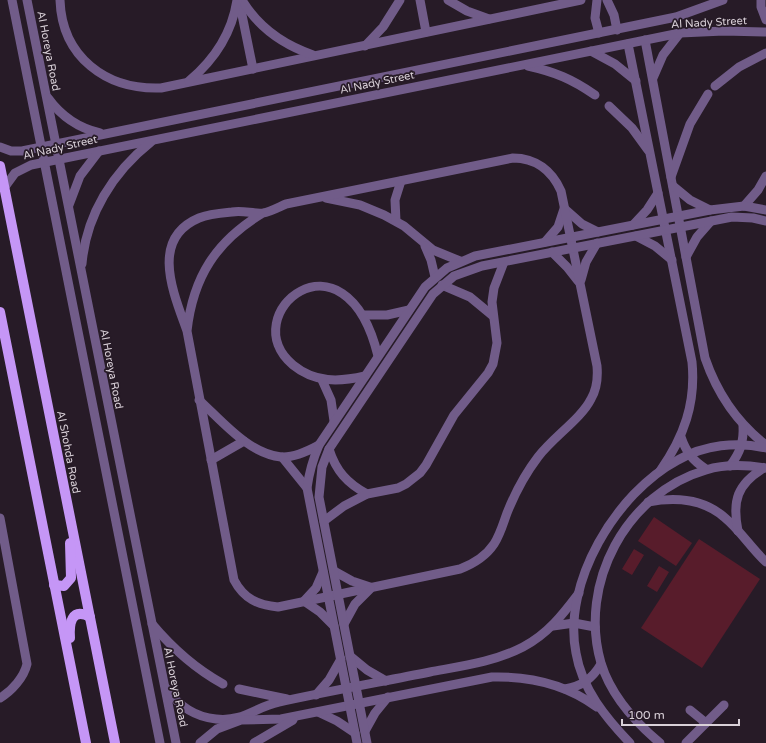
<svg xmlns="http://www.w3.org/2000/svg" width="766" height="743" viewBox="0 0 766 743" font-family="'Varela Round',sans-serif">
<rect width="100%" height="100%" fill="#271b27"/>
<g fill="#581c2b">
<path d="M654,517l38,26 -16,23 -38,-25z"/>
<path d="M699,539l61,40 -58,89 -61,-40z"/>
<path d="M634,549l10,6 -12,20 -10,-6z"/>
<path d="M659,566l10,6 -12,20 -10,-6z"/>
</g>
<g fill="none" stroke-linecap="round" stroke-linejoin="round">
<g stroke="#715c89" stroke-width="9">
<path d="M12,0l148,743"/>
<path d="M27,0l149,743"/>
<path d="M60,0c2,57 46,90 101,88l420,-88"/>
<path d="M239,0l14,69"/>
<path d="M242,0c16,27 42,45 71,55"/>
<path d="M420,0l6,32"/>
<path d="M448,0l19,11 22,8"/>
<path d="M597,0l-2,18 4,15"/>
<path d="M607,0l7,15 3,15"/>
<path d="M761,0v7l5,13"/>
<path d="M645,40l60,318c12,35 31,64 61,87"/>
<path d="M628,44l64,318c4,41 -8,75 -32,109"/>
<path d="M365,46l18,-19 17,-27"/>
<path d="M591,51l24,13 21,17"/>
<path d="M528,66c27,6 44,13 67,29"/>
<path d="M653,78l10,-23 17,-22"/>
<path d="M189,81c25,-21 43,-48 48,-81"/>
<path d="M715,86l24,-19 27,-14"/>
<path d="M48,98c13,18 30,30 52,35"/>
<path d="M609,106l23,22 16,22"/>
<path d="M0,147l11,4h11l654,-134 47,-17"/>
<path d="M671,177l19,-53 18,-30"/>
<path d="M673,186l17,14 20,10"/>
<path d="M4,188l11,-15 16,-8 649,-132 44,-2 42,1"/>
<path d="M326,198l34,7 24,10 20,11 29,24 27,11"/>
<path d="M69,205l11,-29 19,-25"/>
<path d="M744,206l14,-16 8,-14"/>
<path d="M565,209l17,15 16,8"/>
<path d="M396,221l-1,-21 6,-19"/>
<path d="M633,225l14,-15 11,-17"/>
<path d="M636,236l19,10 17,14"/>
<path d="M545,242l13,-15 6,-18"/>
<path d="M425,246l6,14 4,17"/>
<path d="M552,252l15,15 11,14"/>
<path d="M686,257l11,-20 14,-16"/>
<path d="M82,264c4,-49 31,-92 69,-122"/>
<path d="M581,280l5,-18 11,-19"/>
<path d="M442,285l28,12 23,19"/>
<path d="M363,315h24l22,-5"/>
<path d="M187,331c-13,-37 -38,-92 12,-113 10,-4 23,-5 33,-6 11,-2 21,2 31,1 7,-1 16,-6 23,-9l227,-46c23,0 39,13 48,33l36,175c1,12 0,23 -6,33 -10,20 -38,38 -53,58 -13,17 -23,36 -31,56 -4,11 -7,22 -13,31 -8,12 -21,20 -34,25l-182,38c-20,-2 -34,-8 -44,-27l-47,-249c6,-54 29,-90 76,-118"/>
<path d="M365,376c-26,6 -50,7 -72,-11 -60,-50 52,-144 85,-9"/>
<path d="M322,380l9,20 3,21"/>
<path d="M199,400c24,22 49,53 82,57 13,1 27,-6 38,-12"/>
<path d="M681,437c5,15 12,24 25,32"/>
<path d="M329,449c7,22 18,34 38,45"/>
<path d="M282,457l25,31"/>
<path d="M211,460l33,-19"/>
<path d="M730,466c10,-13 14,-24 13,-41"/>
<path d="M648,502c27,-5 54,-4 76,15 16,13 27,31 42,45"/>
<path d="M0,518l27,146c-3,13 -15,27 -27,34"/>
<path d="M324,521l20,-15 23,-12 31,-6 8,-4 14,-11 6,-8 28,-50 34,-42 5,-9 4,-21 -5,-41 2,-14 10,-26"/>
<path d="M738,531c-6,-30 -1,-47 26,-63"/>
<path d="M334,571l18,10 18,6"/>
<path d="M323,572l-7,16 -12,13 16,11 14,14"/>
<path d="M152,624c21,25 42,44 71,60"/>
<path d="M344,624l11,-20 15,-15"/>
<path d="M553,626l21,-3 21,4"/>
<path d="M350,656l17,14 19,11"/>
<path d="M166,688c12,17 29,29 50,31 28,3 39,-12 63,-17 50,-11 101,-20 151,-30 32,-6 64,-10 93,-25 25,-13 40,-33 56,-54"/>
<path d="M239,689l48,10"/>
<path d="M565,689c17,-3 27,-10 36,-25"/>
<path d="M316,695l13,-15 12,-21"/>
<path d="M690,710l16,13"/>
<path d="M318,712l19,9 18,12"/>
<path d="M365,731l10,-18 13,-16"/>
<path d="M200,743l17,-14 24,-9 40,-1 211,-42c38,-1 75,8 105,30"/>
<path d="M254,743l39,-23"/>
<path d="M357,743l-50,-255c2,-15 6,-29 12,-43l106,-158 22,-19 28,-12 235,-46 34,-4 22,4"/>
<path d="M367,743l-48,-246 3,-30 7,-18 104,-155 21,-18 28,-10 250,-49 21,1 13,3"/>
<path d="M630,743c-24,-25 -48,-54 -54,-90 -14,-70 40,-160 102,-193 26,-15 59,-19 88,-12"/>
<path d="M660,743c-25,-21 -49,-47 -59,-80 -23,-79 25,-170 105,-193 19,-6 41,-5 60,-2"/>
<path d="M686,743l38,-38"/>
</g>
<g stroke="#c596f6" stroke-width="10">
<path d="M0,166l115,577"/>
<path d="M0,312l86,431"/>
<path d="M54,585l10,1 7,-8 -1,-35"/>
<path d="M70,638c-1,-14 1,-31 20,-21"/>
</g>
</g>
<g text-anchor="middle" stroke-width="3.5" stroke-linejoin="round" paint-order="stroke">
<g font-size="11" fill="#d9d0d8" stroke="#271b27">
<text transform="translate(709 22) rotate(-3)" y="4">Al Nady Street</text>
<text transform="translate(49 51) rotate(79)" y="4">Al Horeya Road</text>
<text transform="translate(377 82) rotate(-12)" y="4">Al Nady Street</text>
<text transform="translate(60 147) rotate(-13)" y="4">Al Nady Street</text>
<text transform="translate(112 369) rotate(79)" y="4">Al Horeya Road</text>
<text transform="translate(69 452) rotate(79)" y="4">Al Shohda Road</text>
<text transform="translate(176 687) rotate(78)" y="4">Al Horeya Road</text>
</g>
</g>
<path d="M622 719v6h117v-6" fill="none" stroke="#d9d0d8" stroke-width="2"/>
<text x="628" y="719" font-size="12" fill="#d9d0d8" stroke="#271b27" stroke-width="3" paint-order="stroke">100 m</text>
</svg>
